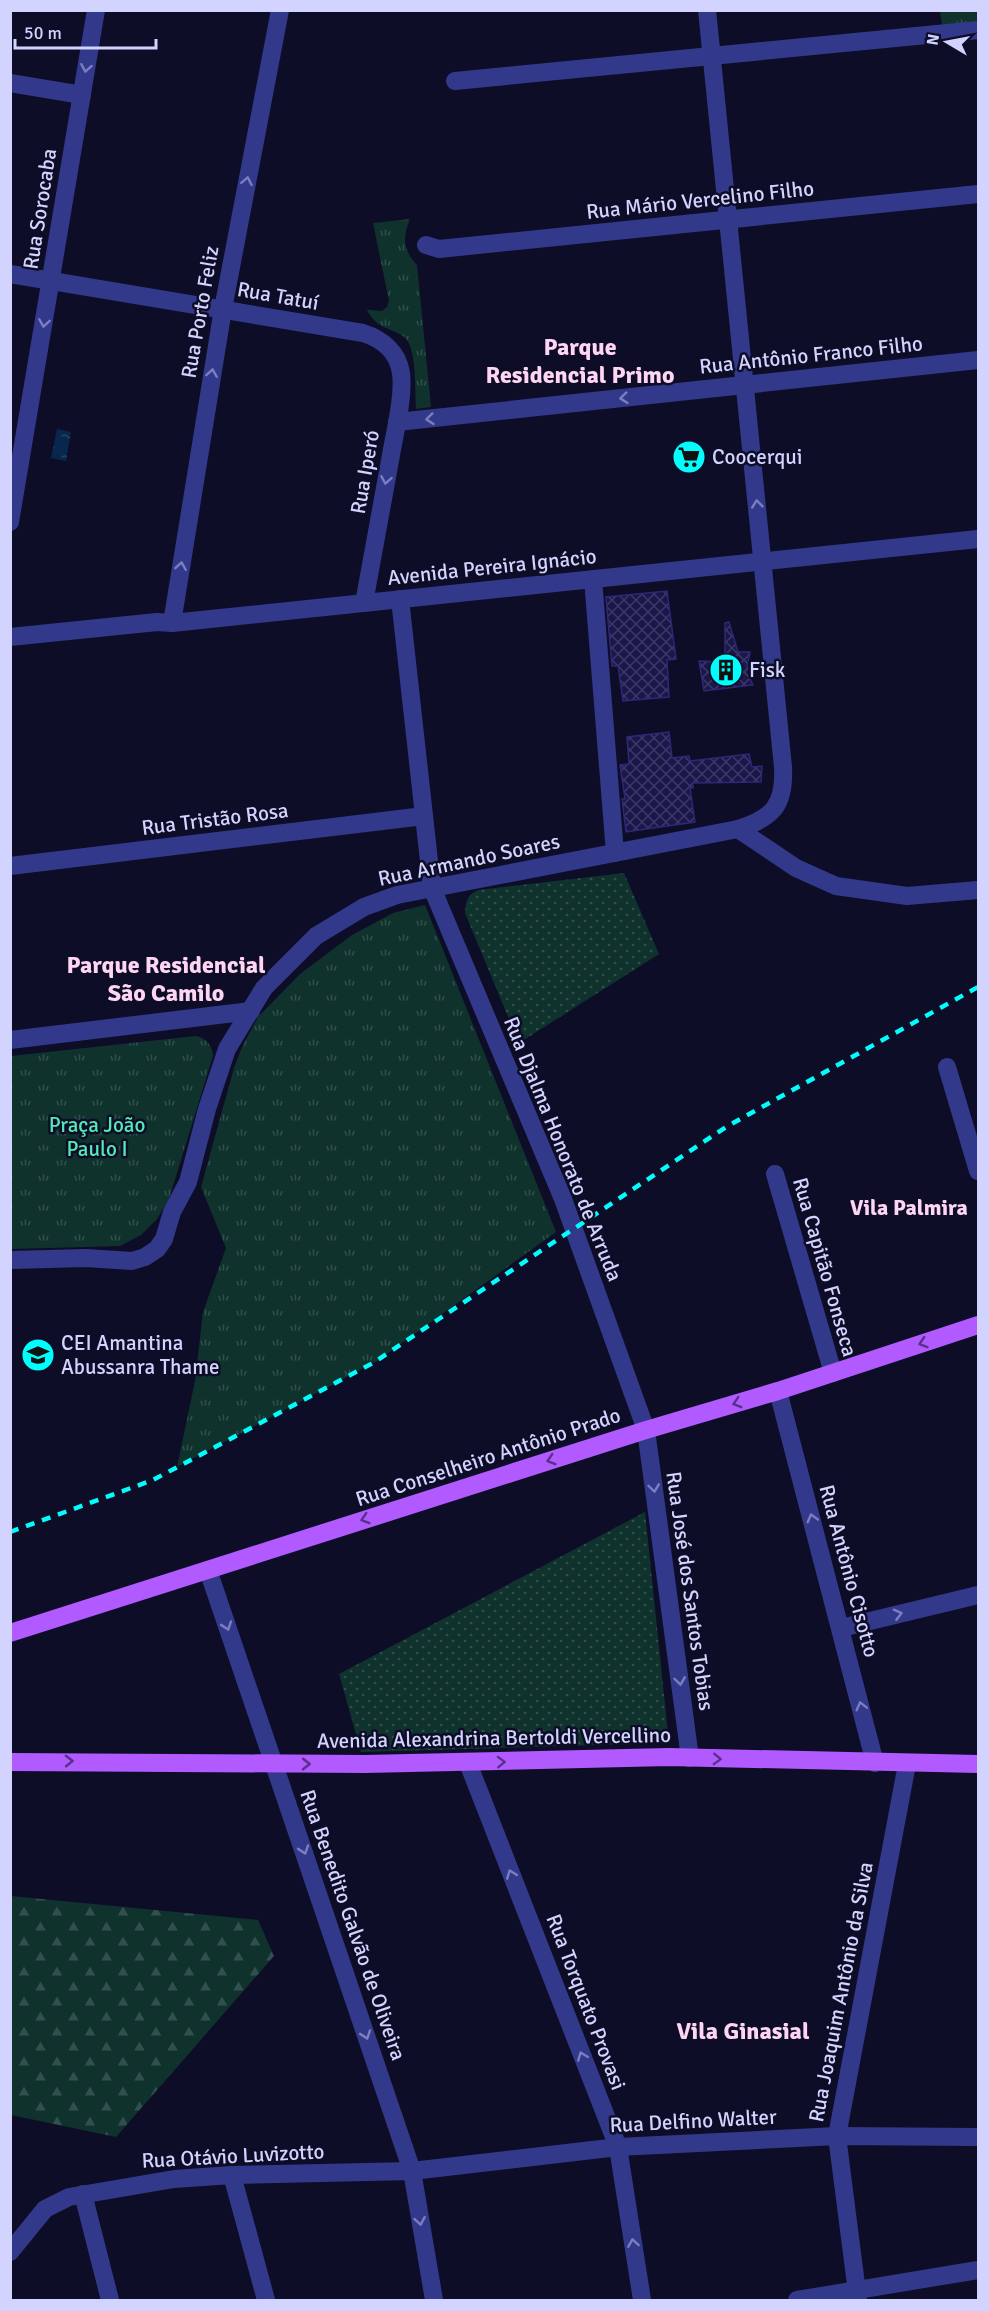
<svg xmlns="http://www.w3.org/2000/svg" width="989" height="2311" viewBox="0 0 989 2311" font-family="Signika,sans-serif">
<defs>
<pattern id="grass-dots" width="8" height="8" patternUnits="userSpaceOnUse" patternTransform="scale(1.5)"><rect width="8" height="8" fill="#0f322d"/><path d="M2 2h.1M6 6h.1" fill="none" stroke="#314f4c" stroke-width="1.8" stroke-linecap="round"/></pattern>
<pattern id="forest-firs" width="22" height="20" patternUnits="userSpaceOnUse" patternTransform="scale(1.5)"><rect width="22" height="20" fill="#0f322d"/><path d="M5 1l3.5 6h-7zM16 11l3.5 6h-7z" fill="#314f4c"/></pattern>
<pattern id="park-tufts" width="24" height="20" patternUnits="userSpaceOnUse" patternTransform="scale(1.5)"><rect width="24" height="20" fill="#0f322d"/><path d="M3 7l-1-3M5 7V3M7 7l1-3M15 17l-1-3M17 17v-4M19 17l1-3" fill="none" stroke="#314f4c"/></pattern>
<pattern id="water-ripples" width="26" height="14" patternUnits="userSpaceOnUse" patternTransform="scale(1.5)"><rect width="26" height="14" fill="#07274c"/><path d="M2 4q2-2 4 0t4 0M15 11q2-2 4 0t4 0" fill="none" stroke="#2a4567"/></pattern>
<pattern id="building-cross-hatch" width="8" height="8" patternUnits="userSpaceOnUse" patternTransform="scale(1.5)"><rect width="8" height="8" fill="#1c174a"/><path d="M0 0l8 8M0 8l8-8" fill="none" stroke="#3c3865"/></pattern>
</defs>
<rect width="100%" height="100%" fill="#0e0d27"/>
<g fill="url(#grass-dots)">
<path d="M624,873l35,81 -140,89 -54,-130c1,-12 2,-18 13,-23z"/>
<path d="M645,1512l24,231 -308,9 -22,-78z"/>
</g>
<path fill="url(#forest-firs)" d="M11,1896l247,24 16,36 -158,181 -105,-22z"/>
<g fill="url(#park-tufts)">
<path d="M940,11h38v9l-4,2 -32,3z"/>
<path d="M410,219c-8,19 -7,31 7,46l14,142 -15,2c-1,-16 1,-63 -12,-72 -17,-12 -25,-6 -37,-27l15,1 5,-4 2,-6 -16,-78z"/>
<path d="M425,905l131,327 -179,129 -200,106 18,-86 8,-69 23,-64 -25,-61 33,-119 8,-21 16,-30 42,-43 52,-39 41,-22z"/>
<path d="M196,1036c11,3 16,9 17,20l-44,143 -12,20 -16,16 -21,11 -109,3v-193z"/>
</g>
<path fill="url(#water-ripples)" d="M57,429l14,3 -5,29 -15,-3z"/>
<g fill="url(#building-cross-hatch)" stroke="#2e2778" stroke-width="1.5">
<path d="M667,591l9,68 -9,1 2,37 -46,4 -5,-35h-6l-6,-69z"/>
<path d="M729,622l9,30h12l-3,15 7,5 -5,5 4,8 -49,6 -5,-30 26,1v-39z"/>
<path d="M669,732l3,26 17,-2 1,5 59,-7 3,13 10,-1 -1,16 -68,1v5h-3l5,34 -69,10 -4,-33h3l-5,-34 9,-1 -2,-27z"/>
</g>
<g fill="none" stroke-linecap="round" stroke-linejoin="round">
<g stroke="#33398a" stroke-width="18">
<path d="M455,81l523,-51"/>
<path d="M10,83l72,12"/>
<path d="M426,245l13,4 539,-55"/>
<path d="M10,274l353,59c19,6 35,19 38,40 3,24 -6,58 -10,82 -9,49 -18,99 -27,148"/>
<path d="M397,422l581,-62"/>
<path d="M10,522l86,-512"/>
<path d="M593,579l22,274"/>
<path d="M400,599l32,289 131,311 83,231 44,328"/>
<path d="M172,623l51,-314 57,-299"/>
<path d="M10,637l147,-15 15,1 806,-84"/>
<path d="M738,829l58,39 40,18 71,10 71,-6"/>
<path d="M10,866l414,-50"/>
<path d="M10,1040l241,-29"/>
<path d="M947,1067l31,104"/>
<path d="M775,1174l58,199"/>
<path d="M10,1260l76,-2 46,3 13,-4 12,-8 7,-10 8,-27 16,-30 19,-73 20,-60 37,-61 52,-52 48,-29 33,-12 341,-66c35,-11 47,-24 45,-62l-76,-757"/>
<path d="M778,1391l97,372"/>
<path d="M208,1570l204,601 22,129"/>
<path d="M841,1628l137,-33"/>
<path d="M468,1763l150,384 24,153"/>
<path d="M232,2175l34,125"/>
<path d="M83,2194l27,106"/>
<path d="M10,2252l35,-43 24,-12 105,-18 58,-4 180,-4 206,-24 219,-11 141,1"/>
<path d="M797,2300l181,-30"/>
<path d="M858,2300l-21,-164 70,-372"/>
</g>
<g stroke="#b05aff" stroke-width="18">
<path d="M10,1633l636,-203 132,-39 200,-66"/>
<path d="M10,1762l355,2 304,-7 309,7"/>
</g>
<path stroke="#00fefd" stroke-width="4.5" stroke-dasharray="9 8" stroke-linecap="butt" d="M10,1532l143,-52 220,-117 353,-236 252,-140"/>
</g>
<defs><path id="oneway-chevron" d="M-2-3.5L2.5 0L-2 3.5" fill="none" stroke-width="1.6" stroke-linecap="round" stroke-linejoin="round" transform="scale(1.5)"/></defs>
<g stroke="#7b7ebf">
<use href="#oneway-chevron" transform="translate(86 68) rotate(100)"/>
<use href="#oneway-chevron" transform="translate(247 181) rotate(-79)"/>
<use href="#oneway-chevron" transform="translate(44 323) rotate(99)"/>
<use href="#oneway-chevron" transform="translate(212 373) rotate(-81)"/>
<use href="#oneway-chevron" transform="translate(624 398) rotate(174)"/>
<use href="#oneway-chevron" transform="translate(430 419) rotate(174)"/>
<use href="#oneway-chevron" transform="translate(386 480) rotate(100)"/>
<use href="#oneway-chevron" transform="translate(757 504) rotate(-96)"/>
<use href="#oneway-chevron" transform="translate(181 566) rotate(-81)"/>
<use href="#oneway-chevron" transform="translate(654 1488) rotate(82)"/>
<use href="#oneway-chevron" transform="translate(812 1518) rotate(-105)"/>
<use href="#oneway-chevron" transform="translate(898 1614) rotate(-14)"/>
<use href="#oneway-chevron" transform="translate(227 1626) rotate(71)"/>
<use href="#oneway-chevron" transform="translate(680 1681) rotate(82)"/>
<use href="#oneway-chevron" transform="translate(861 1706) rotate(-104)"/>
<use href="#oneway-chevron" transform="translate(304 1850) rotate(71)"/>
<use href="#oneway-chevron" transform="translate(511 1874) rotate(-111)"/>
<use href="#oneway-chevron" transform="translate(366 2035) rotate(71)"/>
<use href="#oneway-chevron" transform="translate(582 2056) rotate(-111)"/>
<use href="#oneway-chevron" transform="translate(420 2221) rotate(80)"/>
<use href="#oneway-chevron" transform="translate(633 2243) rotate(-99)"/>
</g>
<g stroke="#573088">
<use href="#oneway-chevron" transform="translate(923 1343) rotate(162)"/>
<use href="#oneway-chevron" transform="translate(737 1403) rotate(163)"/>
<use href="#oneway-chevron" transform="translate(551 1460) rotate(162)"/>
<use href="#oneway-chevron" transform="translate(365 1519) rotate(162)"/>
<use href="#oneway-chevron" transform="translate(717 1759) rotate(2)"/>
<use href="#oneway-chevron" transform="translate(69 1761) rotate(-1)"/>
<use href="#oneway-chevron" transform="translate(501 1762) rotate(-2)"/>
<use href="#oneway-chevron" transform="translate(306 1764)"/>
</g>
<defs>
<symbol id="supermarket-disc" viewBox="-11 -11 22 22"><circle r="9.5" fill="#00fefd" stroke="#0e0d27"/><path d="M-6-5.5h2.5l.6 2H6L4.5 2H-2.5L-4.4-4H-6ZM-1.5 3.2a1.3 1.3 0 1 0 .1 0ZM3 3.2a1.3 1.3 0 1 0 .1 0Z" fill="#111"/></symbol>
<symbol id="building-disc" viewBox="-11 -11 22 22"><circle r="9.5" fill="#00fefd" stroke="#0e0d27"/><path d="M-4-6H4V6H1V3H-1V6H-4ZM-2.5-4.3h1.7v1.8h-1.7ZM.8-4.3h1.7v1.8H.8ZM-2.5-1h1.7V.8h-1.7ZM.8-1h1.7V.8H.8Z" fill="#111"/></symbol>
<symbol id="school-disc" viewBox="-11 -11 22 22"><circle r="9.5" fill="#00fefd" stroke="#0e0d27"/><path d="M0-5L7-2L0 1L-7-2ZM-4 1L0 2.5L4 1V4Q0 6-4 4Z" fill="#111"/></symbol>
</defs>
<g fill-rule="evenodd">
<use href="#supermarket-disc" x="670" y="438" width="38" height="38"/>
<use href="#building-disc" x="707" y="651" width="38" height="38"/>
<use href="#school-disc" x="19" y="1336" width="38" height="38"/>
</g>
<g text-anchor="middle" stroke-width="5" stroke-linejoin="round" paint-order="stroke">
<g font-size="21" fill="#d3d3ff" stroke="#0e0d27">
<text transform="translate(700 200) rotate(-6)" y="7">Rua Mário Vercelino Filho</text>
<text transform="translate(40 209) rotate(-81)" y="7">Rua Sorocaba</text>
<text transform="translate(278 296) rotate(10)" y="7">Rua Tatuí</text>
<text transform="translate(200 312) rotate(-80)" y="7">Rua Porto Feliz</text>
<text transform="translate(811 355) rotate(-6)" y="7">Rua Antônio Franco Filho</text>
<text transform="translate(365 472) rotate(-80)" y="7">Rua Iperó</text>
<text transform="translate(492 567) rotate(-6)" y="7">Avenida Pereira Ignácio</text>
<text transform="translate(215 819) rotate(-7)" y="7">Rua Tristão Rosa</text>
<text transform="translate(469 860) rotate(-12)" y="7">Rua Armando Soares</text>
<text transform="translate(563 1149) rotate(68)" y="7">Rua Djalma Honorato de Arruda</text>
<text transform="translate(825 1267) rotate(74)" y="7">Rua Capitão Fonseca</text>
<text transform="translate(488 1457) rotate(-18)" y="7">Rua Conselheiro Antônio Prado</text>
<text transform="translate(849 1571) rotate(75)" y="7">Rua Antônio Cisotto</text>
<text transform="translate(690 1591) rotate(82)" y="7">Rua José dos Santos Tobias</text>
<text transform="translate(494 1738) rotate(-1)" y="7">Avenida Alexandrina Bertoldi Vercellino</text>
<text transform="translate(353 1925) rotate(71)" y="7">Rua Benedito Galvão de Oliveira</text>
<text transform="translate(841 1992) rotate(-79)" y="7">Rua Joaquim Antônio da Silva</text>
<text transform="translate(586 2002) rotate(69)" y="7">Rua Torquato Provasi</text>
<text transform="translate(693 2121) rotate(-3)" y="7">Rua Delfino Walter</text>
<text transform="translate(233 2156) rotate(-3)" y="7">Rua Otávio Luvizotto</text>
</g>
<g font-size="21" fill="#d3d3ff" stroke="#0e0d27" text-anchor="start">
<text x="712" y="464">Coocerqui</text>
<text x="749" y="677">Fisk</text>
<text x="61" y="1350">CEI Amantina<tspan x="61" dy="24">Abussanra Thame</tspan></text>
</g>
<g font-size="21" fill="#53ebb5" stroke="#0e0d27">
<text x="97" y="1132">Praça João<tspan x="97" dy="24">Paulo I</tspan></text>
</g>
<g font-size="22" font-weight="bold" fill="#ffd5f4" stroke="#0e0d27">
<text x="909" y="1215">Vila Palmira</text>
</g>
<g font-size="24" font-weight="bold" fill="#ffd5f4" stroke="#0e0d27">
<text x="580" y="355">Parque<tspan x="580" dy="28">Residencial Primo</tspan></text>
<text x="166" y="973">Parque Residencial<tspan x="166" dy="28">São Camilo</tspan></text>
<text x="743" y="2039">Vila Ginasial</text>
</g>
</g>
<rect width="989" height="2311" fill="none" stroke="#d3d3ff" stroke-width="24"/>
<g transform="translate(947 42) rotate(280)" stroke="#0e0d27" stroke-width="4.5" paint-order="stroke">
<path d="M0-4.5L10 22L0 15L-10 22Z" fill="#d3d3ff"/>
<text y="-9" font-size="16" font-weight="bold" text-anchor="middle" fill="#d3d3ff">N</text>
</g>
<path d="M15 39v9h141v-9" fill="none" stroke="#d3d3ff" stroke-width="3"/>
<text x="24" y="39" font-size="18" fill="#d3d3ff" stroke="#0e0d27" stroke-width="4.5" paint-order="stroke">50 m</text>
</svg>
